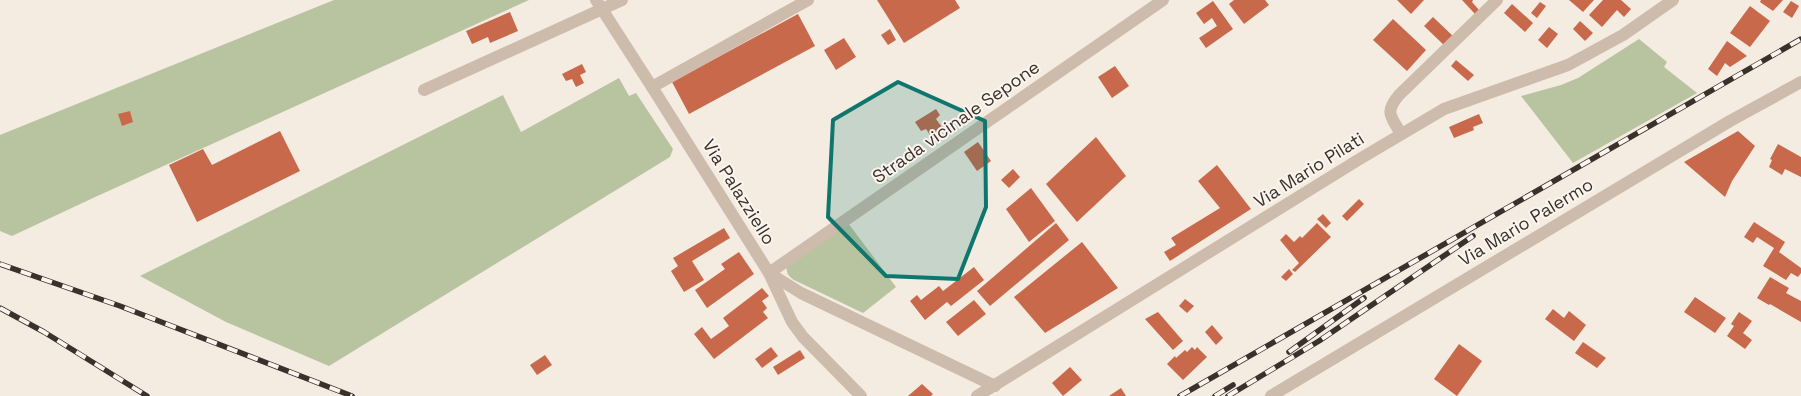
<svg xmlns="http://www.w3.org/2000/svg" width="1801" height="396" viewBox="0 0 1801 396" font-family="'Space Grotesk',sans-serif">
<rect width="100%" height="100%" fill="#f4ebe1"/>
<g fill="#b8c4a0">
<path d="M334,0h195l-436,198 -81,38 -12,-5v-96z"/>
<path d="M1639,39l28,23 -3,5 33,26 -124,70 -52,-67 40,-11 17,-7z"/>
<path d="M619,78l10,18 7,-3 37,56 -3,8 -341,209 -103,-44 -86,-46 363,-181 18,37z"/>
<path d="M848,223l48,64 -33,26 -69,-33c-7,-5 -8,-8 -7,-16z"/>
</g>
<g fill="#c8694b">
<path d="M877,0h78l5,8 -56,35z"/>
<path d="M1234,0h31l4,5 -25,19 -15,-20z"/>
<path d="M1397,0h27l-13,14z"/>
<path d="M1462,0h11l-1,2 7,8 -4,4z"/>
<path d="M1569,0h25l-11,12z"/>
<path d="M1603,0h18l10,9 -7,8 -7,-7 -15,17 -13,-12z"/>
<path d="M1761,0h22l-10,11 -13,-9z"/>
<path d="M1213,1l20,28 -27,19 -7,-10 18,-12 -5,-8 -8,6 -8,-11z"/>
<path d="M1791,1l8,5 -7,12 -9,-6z"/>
<path d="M1540,2l6,4 -9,12 -6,-5z"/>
<path d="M1512,4l21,19 -8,9 -21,-19z"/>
<path d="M1750,6l20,15 -20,26 -20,-14z"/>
<path d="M510,12l8,19 -28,12 -2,-6 -16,7 -6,-13z"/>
<path d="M798,14l17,32 -126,68 -17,-32z"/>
<path d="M1433,17l22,21 -8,10 -23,-22z"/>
<path d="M1393,19l33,31 -19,21 -34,-31z"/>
<path d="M1580,21l13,12 -8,8 -12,-12z"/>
<path d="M1549,27l9,7 -11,14 -9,-8z"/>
<path d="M890,29l6,11 -8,5 -7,-10z"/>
<path d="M844,38l12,19 -20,13 -12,-20z"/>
<path d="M1727,41l20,15 -17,11 -5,-4 -8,13 -9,-7z"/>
<path d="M1456,60l18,15 -6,6 -17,-15z"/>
<path d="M582,64l4,8 -6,3 4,8 -8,4 -4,-8 -6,2 -4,-7z"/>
<path d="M1115,66l14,20 -17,12 -14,-21z"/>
<path d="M936,109l4,6 -4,4 8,11 -12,8 -6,-9 -5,2 -6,-9z"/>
<path d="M130,111l3,11 -11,4 -4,-12z"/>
<path d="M1479,114l4,9 -10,4 1,3 -20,8 -5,-11z"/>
<path d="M280,131l20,40 -103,51 -28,-57 34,-16 9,16z"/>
<path d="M1738,131l17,15 -23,35 -7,16 -41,-35z"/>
<path d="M1096,137l30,39 -49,46 -31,-38z"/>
<path d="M978,142l13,19 -14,10 -13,-19z"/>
<path d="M1778,144l23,13v20l-16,-8 -3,6 -13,-8 3,-7 -2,-1z"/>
<path d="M1217,165l34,44 -81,52 -6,-9 12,-7 -5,-7 49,-30 -22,-27z"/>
<path d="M1013,169l7,8 -11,11 -8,-8z"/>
<path d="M1031,188l24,33 -26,21 -23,-33z"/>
<path d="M1359,199l5,5 -17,17 -5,-5z"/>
<path d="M1323,214l8,9 -5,5 -9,-9z"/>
<path d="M1754,222l31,20 -6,10 22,16v5l-3,4 -7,-4 -5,7 -23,-14 11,-18 -17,-11 -4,6 -9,-6z"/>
<path d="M1056,223l13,17 -79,66 -13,-15z"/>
<path d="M1317,223l14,14 -36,35 -3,-2 7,-7 -19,-23 6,-6 8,8 6,-6 2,2z"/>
<path d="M724,228l6,10 -38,23 12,19 -20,12 -13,-21 7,-5 -5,-8z"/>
<path d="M1082,242l36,46 -73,45 -31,-36z"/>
<path d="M739,252l15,22 -47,34 -12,-18 30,-21 -4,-5z"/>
<path d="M974,267l10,13 -33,26 -4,-4 -22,18 -15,-19 7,-6 4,5 18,-14 4,5z"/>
<path d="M1289,269l4,5 -7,7 -5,-4z"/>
<path d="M1770,277l19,11 -3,5 15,8v21l-31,-18 -1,1 -12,-7z"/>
<path d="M762,288l7,8 -7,5 5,7 -4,4 5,6 -54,41 -20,-25 8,-7 9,12 18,-13 -6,-8z"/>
<path d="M1695,297l31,21 -11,15 -31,-21z"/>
<path d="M1185,299l9,7 -7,7 -8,-7z"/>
<path d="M974,300l12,14 -28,22 -12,-14z"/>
<path d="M1553,309l11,9 5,-7 17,14 -12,16 -29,-22z"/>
<path d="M1158,312l25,29 -10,9 -28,-31z"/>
<path d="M1739,312l13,9 -9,12 9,7 -7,9 -18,-13 7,-10 -3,-2z"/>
<path d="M1212,325l11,13 -7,7 -11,-13z"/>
<path d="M1583,342l23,16 -9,10 -22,-15z"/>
<path d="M1459,344l23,17 -25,35 -23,-17z"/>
<path d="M771,347l7,9 -16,12 -7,-9z"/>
<path d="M1192,347l3,3 2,-3 10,10 -24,23 -16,-16 8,-8 1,2 9,-8 2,2z"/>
<path d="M800,350l5,8 -27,17 -5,-8z"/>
<path d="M545,355l7,10 -15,10 -7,-10z"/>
<path d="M1070,367l12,13 -19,16 -11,-13z"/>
<path d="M922,384l11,10 -2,2h-23z"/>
<path d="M1121,388l5,8h-17z"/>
</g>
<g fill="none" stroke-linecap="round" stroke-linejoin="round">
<g stroke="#cdbbac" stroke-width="12">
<path d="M596,0l56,87 117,186 23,49 11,15 58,59"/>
<path d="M652,87l156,-87"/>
<path d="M424,90l198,-90"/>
<path d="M1401,134c-10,-18 -17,-21 -2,-39l98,-95"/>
<path d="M995,386l-194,-93 -32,-20 394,-273"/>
<path d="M977,396l381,-236 86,-51 124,-44 55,-30 50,-35"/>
<path d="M1271,396l459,-275 71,-39"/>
</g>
<defs>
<g id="rail">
<path d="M0,264l120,42 232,90"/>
<path d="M0,308l44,24 103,64"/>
<path d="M1289,352l75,-54"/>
<path d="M1180,396l621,-357"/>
<path d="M1215,396l18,-11"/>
<path d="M1228,396l91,-55 154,-105"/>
</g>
</defs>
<use href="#rail" stroke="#3b302b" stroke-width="5.5"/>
<use href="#rail" stroke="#fbf5ee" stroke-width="4" stroke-dasharray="11" stroke-linecap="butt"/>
</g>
<path fill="#0f766e" fill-opacity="0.2" stroke="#0f766e" stroke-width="4" stroke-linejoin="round" d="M898,82l87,39 1,86 -28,72 -72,-3 -58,-59 5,-97z"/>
<g text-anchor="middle" stroke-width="4" stroke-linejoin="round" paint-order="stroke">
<g font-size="18" fill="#3b302b" stroke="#fbf5ee">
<text transform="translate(956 122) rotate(-35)" y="6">Strada vicinale Sepone</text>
<text transform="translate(1309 170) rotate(-32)" y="6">Via Mario Pilati</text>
<text transform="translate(739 192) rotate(58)" y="6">Via Palazziello</text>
<text transform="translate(1526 222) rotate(-31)" y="6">Via Mario Palermo</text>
</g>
</g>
</svg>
